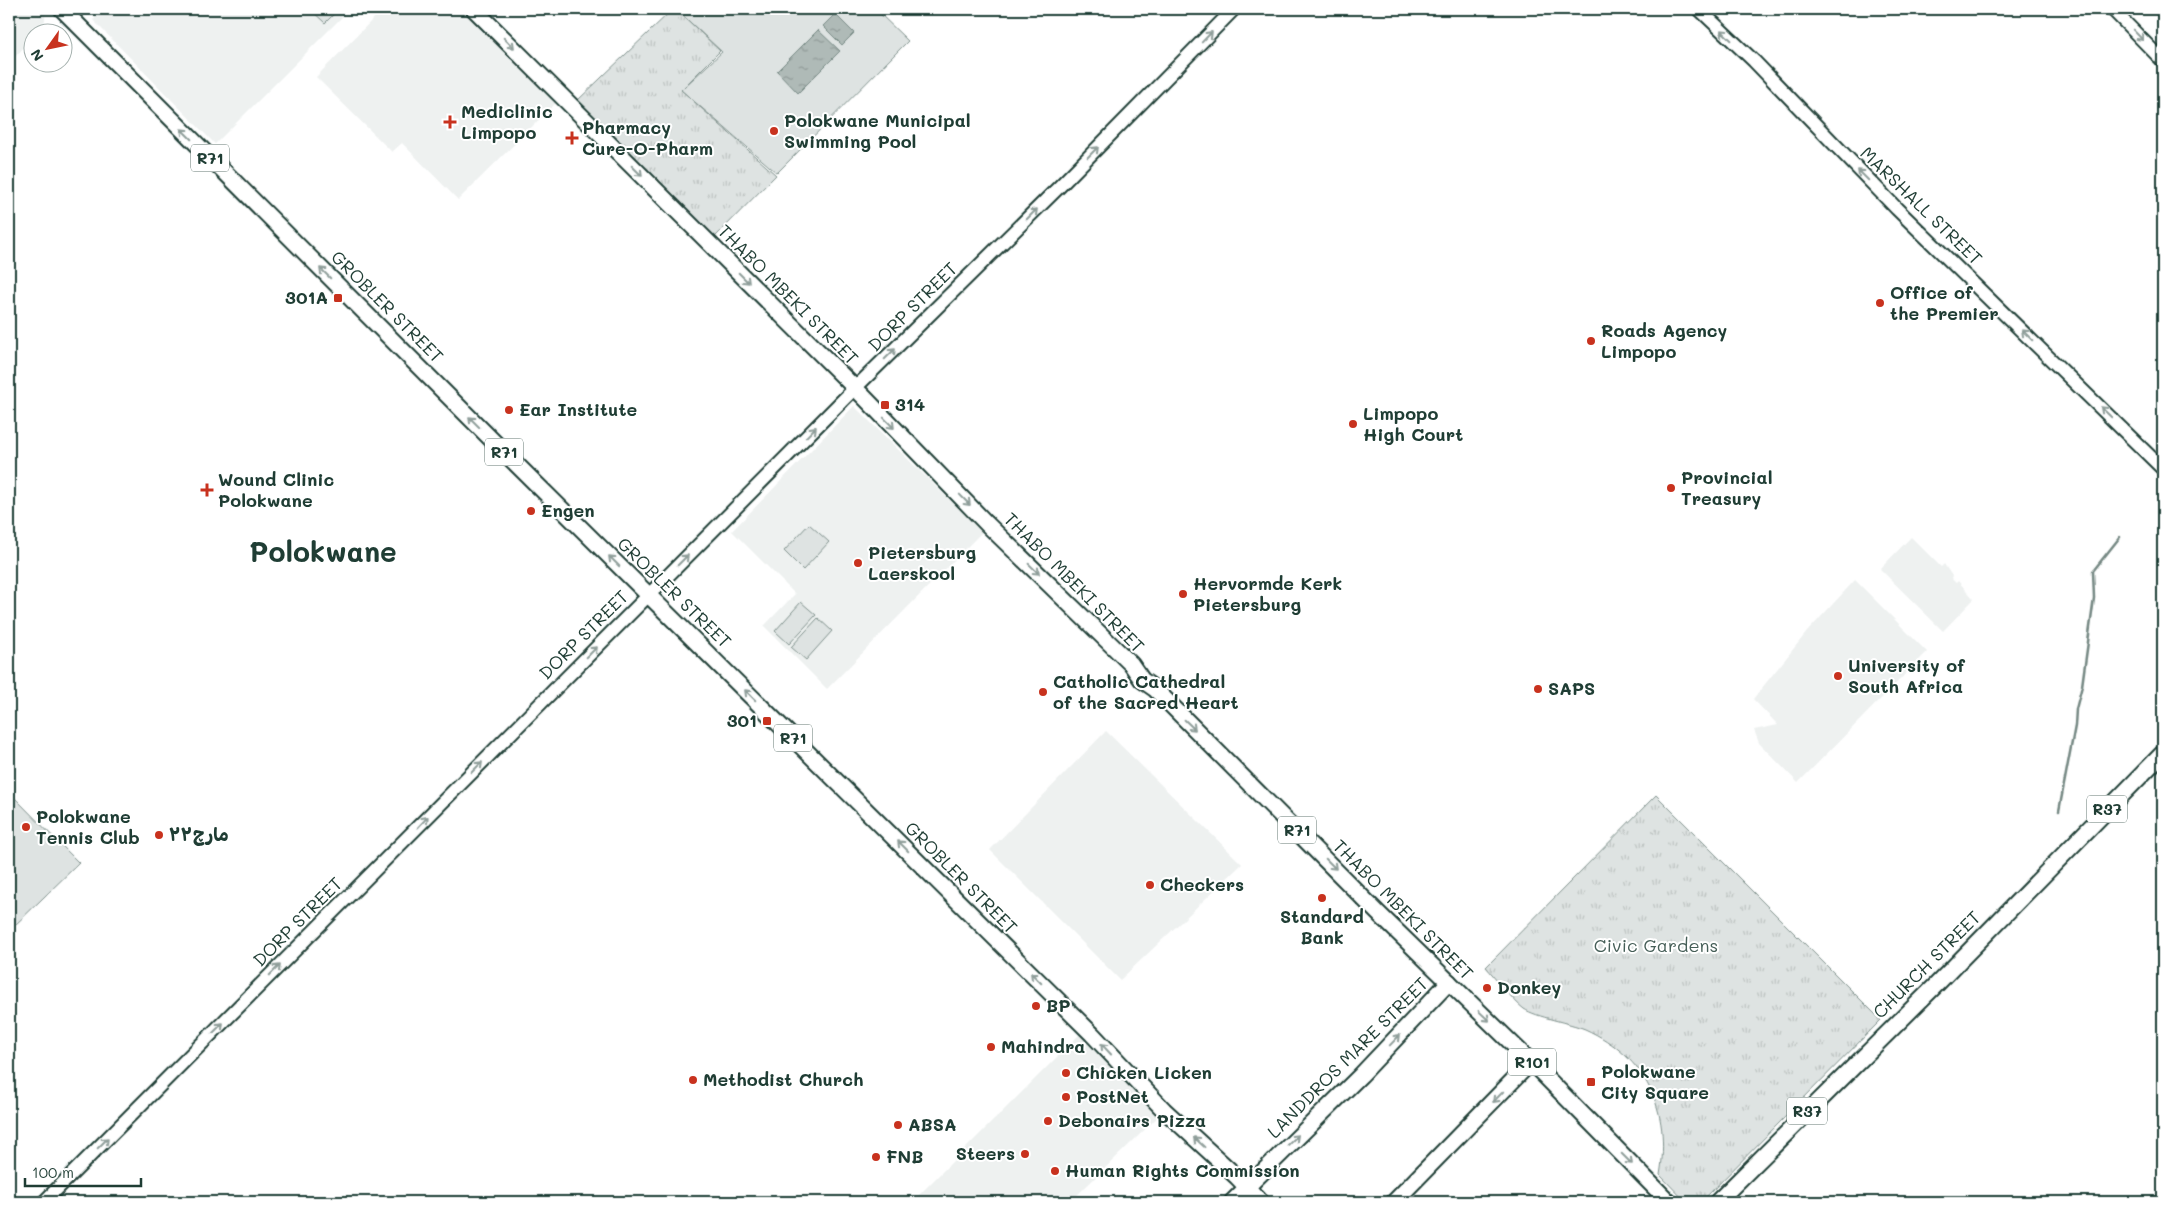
<svg xmlns="http://www.w3.org/2000/svg" width="2172" height="1211" viewBox="0 0 2172 1211" font-family="Mali,'Playpen Sans Arabic',sans-serif">
<defs>
<pattern id="park-tufts" width="24" height="20" patternUnits="userSpaceOnUse" patternTransform="scale(1.25)"><rect width="24" height="20" fill="#dee3e2"/><path d="M3 7l-1-3M5 7V3M7 7l1-3M15 17l-1-3M17 17v-4M19 17l1-3" fill="none" stroke="#bec4c2"/></pattern>
<pattern id="water-ripples" width="26" height="14" patternUnits="userSpaceOnUse" patternTransform="scale(1.25)"><rect width="26" height="14" fill="#afbab7"/><path d="M2 4q2-2 4 0t4 0M15 11q2-2 4 0t4 0" fill="none" stroke="#8e9896"/></pattern>
</defs>
<rect width="100%" height="100%" fill="#fff"/>
<filter id="ink" filterUnits="userSpaceOnUse"><feTurbulence type="fractalNoise" baseFrequency=".02" numOctaves="2"/><feDisplacementMap in="SourceGraphic" scale="10" xChannelSelector="R" yChannelSelector="G"/><feConvolveMatrix kernelMatrix="1 2 1 2 8 2 1 2 1" color-interpolation-filters="sRGB"/></filter>
<g filter="url(#ink)">
<g fill="#eef1f0">
<path d="M9,9h37l-2,19 -5,4h-7v7l-23,24z"/>
<path d="M104,9h246l-135,135 -122,-124z"/>
<path d="M383,9h79l95,93 -99,98 -56,-57 -10,9 -76,-75z"/>
<path d="M854,406l128,126 -155,157 -63,-63 31,-32 -63,-63z"/>
<path d="M1911,537l30,30 3,-3 8,12 -1,2 5,5 2,-2 16,18 -31,32 -63,-62z"/>
<path d="M1855,580l72,72 -129,131 -39,-40 -5,-13 24,-5 -25,-26 54,-67z"/>
<path d="M1106,731l136,133 -122,116 -130,-130z"/>
<path d="M1084,1030l80,81 -94,91h-158z"/>
</g>
<g fill="#dee3e2" stroke="#7e908b">
<path d="M310,9h29l-14,14z"/>
<path d="M676,9h199l33,32 -131,132 -96,-83 41,-38z"/>
<path d="M809,524l20,18 -26,28 -19,-19z"/>
<path d="M801,602l15,13 -27,29 -14,-13z"/>
<path d="M818,618l14,13 -26,29 -15,-13z"/>
<path d="M9,792l70,71 -70,68z"/>
</g>
<g fill="url(#park-tufts)" stroke="#7e908b">
<path d="M673,9h3l44,42 -39,39 95,85 -62,63 -137,-137z"/>
<path d="M1656,795l225,225 -180,182h-15l-26,-27c11,-64 -13,-118 -75,-146 -15,-6 -49,-12 -61,-20 -12,-9 -28,-31 -38,-42z"/>
</g>
<g fill="url(#water-ripples)" stroke="#758883">
<path d="M835,14l19,19 -12,12 -19,-19z"/>
<path d="M818,30l22,21 -42,42 -21,-22z"/>
</g>
<g fill="none" stroke-linecap="round" stroke-linejoin="round">
<path stroke="#758883" stroke-width="2.5" d="M2059,811l16,-85 1,-17 6,-23 12,-88 -1,-27 27,-34"/>
<defs>
<g id="secondary">
<path d="M1699,9l55,52 143,148 266,260"/>
<path d="M2112,9l51,52"/>
<path d="M44,1202l800,-803 215,-212 175,-178"/>
</g>
<g id="primary">
<path d="M62,9l443,444 587,581 72,76 73,67 24,25"/>
<path d="M474,9l391,389 122,126 144,140 11,16 13,9 223,224 153,149 138,140"/>
<path d="M1232,1202l129,-127 88,-93"/>
<path d="M1394,1202l137,-140"/>
<path d="M1717,1202l216,-214 230,-235"/>
</g>
</defs>
<use href="#secondary" stroke="#1f3d34" stroke-width="16"/>
<use href="#primary" stroke="#1f3d34" stroke-width="19"/>
<use href="#secondary" stroke="#fff" stroke-width="12"/>
<use href="#primary" stroke="#fff" stroke-width="15"/>
</g>
<defs><path id="oneway-shaft" d="M-6 0H5M1.5-3L5.5 0L1.5 3" fill="none" stroke-width="1.6" stroke-linecap="round" stroke-linejoin="round" transform="scale(1.25)"/></defs>
<g stroke="#8f9e9a">
<use href="#oneway-shaft" transform="translate(1726 35) rotate(-136)"/>
<use href="#oneway-shaft" transform="translate(2138 35) rotate(46)"/>
<use href="#oneway-shaft" transform="translate(1207 37) rotate(-46)"/>
<use href="#oneway-shaft" transform="translate(509 43) rotate(45)"/>
<use href="#oneway-shaft" transform="translate(186 134) rotate(-135)"/>
<use href="#oneway-shaft" transform="translate(1093 152) rotate(-45)"/>
<use href="#oneway-shaft" transform="translate(637 171) rotate(45)"/>
<use href="#oneway-shaft" transform="translate(1863 175) rotate(-135)"/>
<use href="#oneway-shaft" transform="translate(1032 214) rotate(-45)"/>
<use href="#oneway-shaft" transform="translate(325 273) rotate(-135)"/>
<use href="#oneway-shaft" transform="translate(744 278) rotate(45)"/>
<use href="#oneway-shaft" transform="translate(2027 335) rotate(-135)"/>
<use href="#oneway-shaft" transform="translate(890 354) rotate(-45)"/>
<use href="#oneway-shaft" transform="translate(2106 412) rotate(-136)"/>
<use href="#oneway-shaft" transform="translate(474 422) rotate(-135)"/>
<use href="#oneway-shaft" transform="translate(889 423) rotate(46)"/>
<use href="#oneway-shaft" transform="translate(811 432) rotate(-46)"/>
<use href="#oneway-shaft" transform="translate(965 500) rotate(46)"/>
<use href="#oneway-shaft" transform="translate(683 560) rotate(-45)"/>
<use href="#oneway-shaft" transform="translate(614 561) rotate(-135)"/>
<use href="#oneway-shaft" transform="translate(1034 569) rotate(44)"/>
<use href="#oneway-shaft" transform="translate(592 652) rotate(-45)"/>
<use href="#oneway-shaft" transform="translate(750 695) rotate(-135)"/>
<use href="#oneway-shaft" transform="translate(1190 725) rotate(44)"/>
<use href="#oneway-shaft" transform="translate(477 767) rotate(-45)"/>
<use href="#oneway-shaft" transform="translate(423 822) rotate(-47)"/>
<use href="#oneway-shaft" transform="translate(903 846) rotate(-135)"/>
<use href="#oneway-shaft" transform="translate(1331 864) rotate(45)"/>
<use href="#oneway-shaft" transform="translate(275 970) rotate(-45)"/>
<use href="#oneway-shaft" transform="translate(1036 978) rotate(-135)"/>
<use href="#oneway-shaft" transform="translate(1484 1016) rotate(43)"/>
<use href="#oneway-shaft" transform="translate(218 1028) rotate(-45)"/>
<use href="#oneway-shaft" transform="translate(1395 1040) rotate(-46)"/>
<use href="#oneway-shaft" transform="translate(1106 1049) rotate(-133)"/>
<use href="#oneway-shaft" transform="translate(1498 1097) rotate(134)"/>
<use href="#oneway-shaft" transform="translate(1293 1140) rotate(-44)"/>
<use href="#oneway-shaft" transform="translate(1199 1142) rotate(-137)"/>
<use href="#oneway-shaft" transform="translate(103 1143) rotate(-45)"/>
<use href="#oneway-shaft" transform="translate(1627 1159) rotate(45)"/>
</g>
</g>
<g fill="#c8321e" stroke="#fff" stroke-width="2">
<path d="M447.5 114.5h5v5h5v5h-5v5h-5v-5h-5v-5h5z"/>
<circle cx="774" cy="131" r="5"/>
<path d="M569.5 130.5h5v5h5v5h-5v5h-5v-5h-5v-5h5z"/>
<rect x="333" y="293" width="10" height="10" rx="2.5"/>
<circle cx="1880" cy="303" r="5"/>
<circle cx="1591" cy="341" r="5"/>
<rect x="880" y="400" width="10" height="10" rx="2.5"/>
<circle cx="509" cy="410" r="5"/>
<circle cx="1353" cy="424" r="5"/>
<circle cx="1671" cy="488" r="5"/>
<path d="M204.5 482.5h5v5h5v5h-5v5h-5v-5h-5v-5h5z"/>
<circle cx="531" cy="511" r="5"/>
<circle cx="858" cy="563" r="5"/>
<circle cx="1183" cy="594" r="5"/>
<circle cx="1838" cy="676" r="5"/>
<circle cx="1538" cy="689" r="5"/>
<circle cx="1043" cy="692" r="5"/>
<rect x="762" y="716" width="10" height="10" rx="2.5"/>
<circle cx="26" cy="827" r="5"/>
<circle cx="159" cy="835" r="5"/>
<circle cx="1150" cy="885" r="5"/>
<circle cx="1322" cy="898" r="5"/>
<circle cx="1487" cy="988" r="5"/>
<circle cx="1036" cy="1006" r="5"/>
<circle cx="991" cy="1047" r="5"/>
<circle cx="1066" cy="1073" r="5"/>
<circle cx="693" cy="1080" r="5"/>
<rect x="1586" y="1077" width="10" height="10" rx="2.5"/>
<circle cx="1066" cy="1097" r="5"/>
<circle cx="1048" cy="1121" r="5"/>
<circle cx="898" cy="1125" r="5"/>
<circle cx="1025" cy="1154" r="5"/>
<circle cx="876" cy="1157" r="5"/>
<circle cx="1055" cy="1171" r="5"/>
</g>
<g text-anchor="middle" stroke-width="4" stroke-linejoin="round" paint-order="stroke">
<g fill="#fff" stroke="#627771" stroke-width="1">
<rect x="191" y="144.5" width="38" height="27" rx="4"/>
<rect x="485" y="438.5" width="38" height="27" rx="4"/>
<rect x="774" y="724.5" width="38" height="27" rx="4"/>
<rect x="2087" y="795.5" width="40" height="27" rx="4"/>
<rect x="1278" y="816.5" width="38" height="27" rx="4"/>
<rect x="1508" y="1048.5" width="48" height="27" rx="4"/>
<rect x="1787" y="1097.5" width="40" height="27" rx="4"/>
</g>
<g font-size="16" font-weight="bold" fill="#1f3d34">
<text x="210" y="164">R71</text>
<text x="504" y="458">R71</text>
<text x="793" y="744">R71</text>
<text x="2107" y="815">R37</text>
<text x="1297" y="836">R71</text>
<text x="1532" y="1068">R101</text>
<text x="1807" y="1117">R37</text>
</g>
<g font-size="18" font-weight="bold" fill="#1f3d34" stroke="#fff" text-anchor="start">
<text x="461" y="118">Mediclinic<tspan x="461" dy="21">Limpopo</tspan></text>
<text x="784" y="127">Polokwane Municipal<tspan x="784" dy="21">Swimming Pool</tspan></text>
<text x="582" y="134">Pharmacy<tspan x="582" dy="21">Cure-O-Pharm</tspan></text>
<text x="1890" y="299">Office of<tspan x="1890" dy="21">the Premier</tspan></text>
<text x="328" y="304" text-anchor="end">301A</text>
<text x="1601" y="337">Roads Agency<tspan x="1601" dy="21">Limpopo</tspan></text>
<text x="895" y="411">314</text>
<text x="519" y="416">Ear Institute</text>
<text x="1363" y="420">Limpopo<tspan x="1363" dy="21">High Court</tspan></text>
<text x="1681" y="484">Provincial<tspan x="1681" dy="21">Treasury</tspan></text>
<text x="218" y="486">Wound Clinic<tspan x="218" dy="21">Polokwane</tspan></text>
<text x="541" y="517">Engen</text>
<text x="868" y="559">Pietersburg<tspan x="868" dy="21">Laerskool</tspan></text>
<text x="1193" y="590">Hervormde Kerk<tspan x="1193" dy="21">Pietersburg</tspan></text>
<text x="1848" y="672">University of<tspan x="1848" dy="21">South Africa</tspan></text>
<text x="1053" y="688">Catholic Cathedral<tspan x="1053" dy="21">of the Sacred Heart</tspan></text>
<text x="1548" y="695">SAPS</text>
<text x="757" y="727" text-anchor="end">301</text>
<text x="36" y="823">Polokwane<tspan x="36" dy="21">Tennis Club</tspan></text>
<text x="169" y="841">۲۲مارچ</text>
<text x="1160" y="891">Checkers</text>
<text x="1322" y="923" text-anchor="middle">Standard<tspan x="1322" dy="21">Bank</tspan></text>
<text x="1497" y="994">Donkey</text>
<text x="1046" y="1012">BP</text>
<text x="1001" y="1053">Mahindra</text>
<text x="1601" y="1078">Polokwane<tspan x="1601" dy="21">City Square</tspan></text>
<text x="1076" y="1079">Chicken Licken</text>
<text x="703" y="1086">Methodist Church</text>
<text x="1076" y="1103">PostNet</text>
<text x="1058" y="1127">Debonairs Pizza</text>
<text x="908" y="1131">ABSA</text>
<text x="1015" y="1160" text-anchor="end">Steers</text>
<text x="886" y="1163">FNB</text>
<text x="1065" y="1177">Human Rights Commission</text>
</g>
<g font-size="18" fill="#1f3d34" stroke="#fff">
<text transform="translate(1921 206) rotate(44)" y="6">MARSHALL STREET</text>
<text transform="translate(788 295) rotate(45)" y="6">THABO MBEKI STREET</text>
<text transform="translate(387 307) rotate(45)" y="6">GROBLER STREET</text>
<text transform="translate(913 307) rotate(-45)" y="6">DORP STREET</text>
<text transform="translate(1074 583) rotate(45)" y="6">THABO MBEKI STREET</text>
<text transform="translate(674 593) rotate(44)" y="6">GROBLER STREET</text>
<text transform="translate(584 635) rotate(-45)" y="6">DORP STREET</text>
<text transform="translate(961 878) rotate(45)" y="6">GROBLER STREET</text>
<text transform="translate(1403 910) rotate(45)" y="6">THABO MBEKI STREET</text>
<text transform="translate(298 922) rotate(-45)" y="6">DORP STREET</text>
<text transform="translate(1927 965) rotate(-45)" y="6">CHURCH STREET</text>
<text transform="translate(1348 1058) rotate(-45)" y="6">LANDDROS MARE STREET</text>
</g>
<g font-size="18" fill="#455e57" stroke="#fff">
<text x="1656" y="952">Civic Gardens</text>
</g>
<g font-size="28" font-weight="bold" fill="#1f3d34" stroke="#fff">
<text x="323" y="562">Polokwane</text>
</g>
</g>
<rect width="2172" height="1211" fill="none" stroke="#fff" stroke-width="30"/>
<rect x="15" y="15" width="2142" height="1181" fill="none" stroke="#1f3d34" stroke-width="2" filter="url(#ink)"/>
<g transform="translate(48 48) rotate(237)"><circle r="24" fill="#ffffff" stroke="#a5b1ae"/>
<path d="M0-4L9 19L0 12L-9 19Z" fill="#c8321e"/>
<text y="-8" font-size="14" font-weight="bold" text-anchor="middle" fill="#1f3d34">N</text>
</g>
<path d="M25 1178v8h116v-8" fill="none" stroke="#1f3d34" stroke-width="2.5"/>
<text x="32" y="1178" font-size="15" fill="#1f3d34" stroke="#ffffff" stroke-width="4" paint-order="stroke">100 m</text>
</svg>
